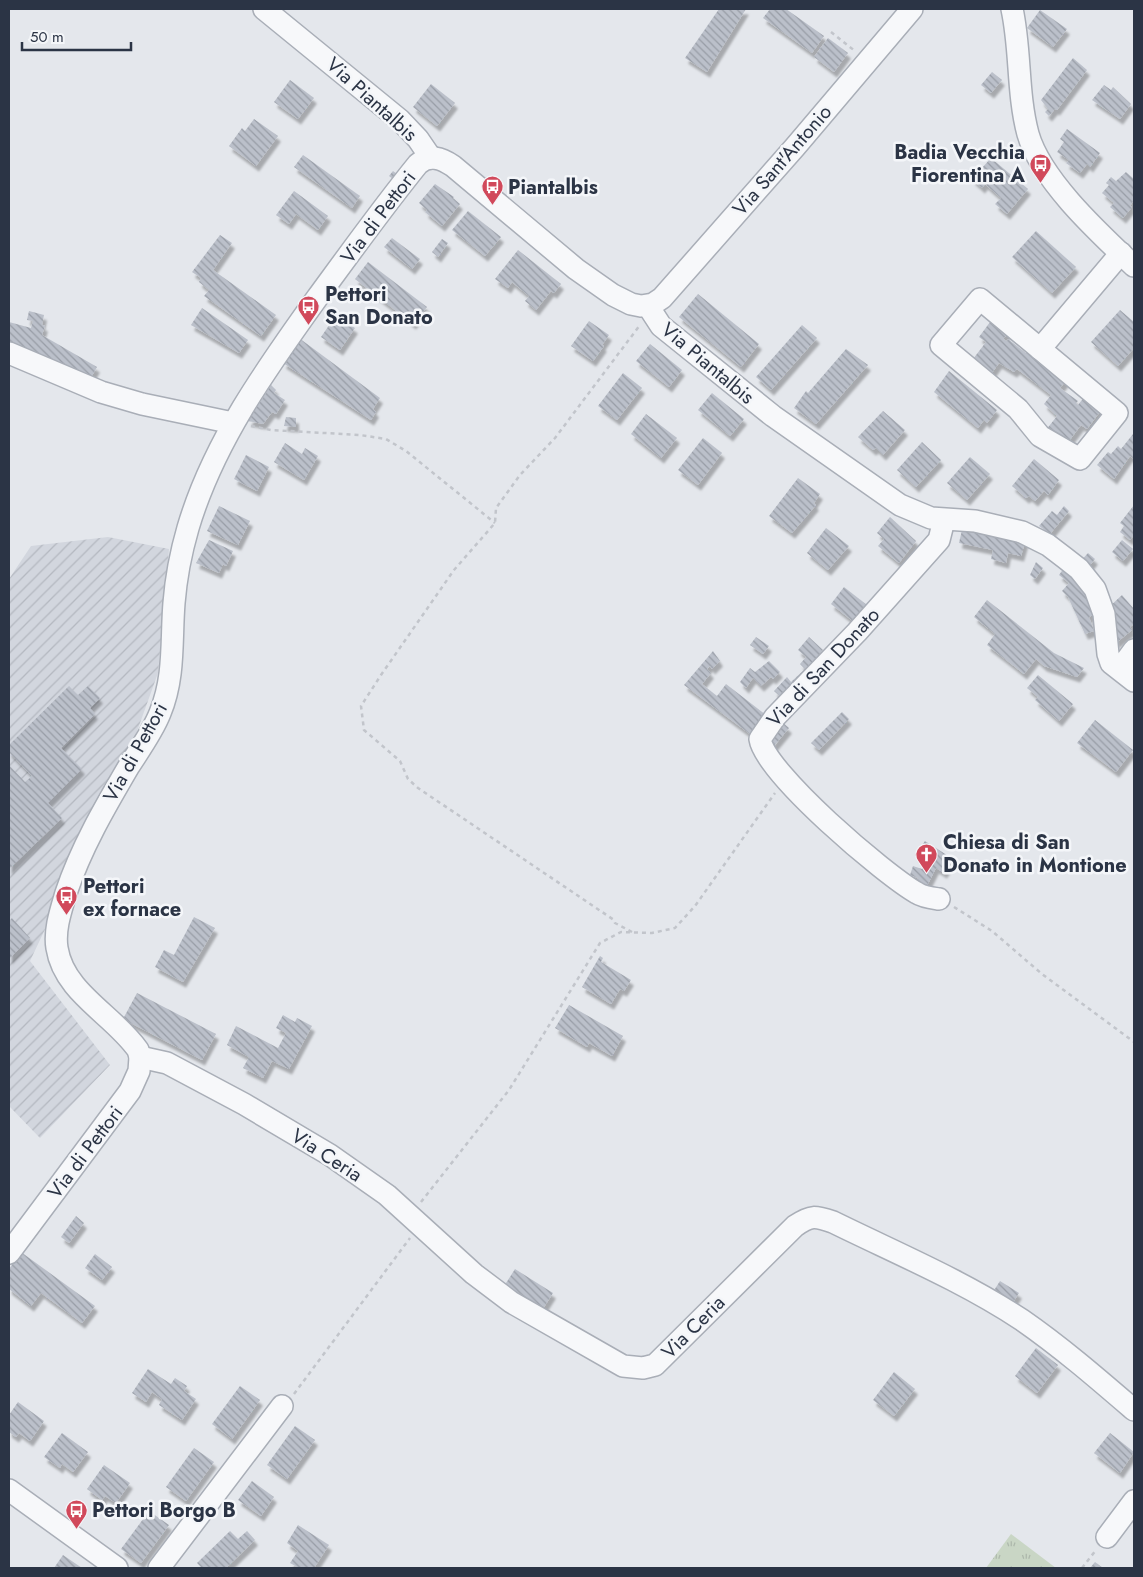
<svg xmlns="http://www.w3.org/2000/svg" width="1143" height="1577" viewBox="0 0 1143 1577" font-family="Jost,sans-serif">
<defs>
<pattern id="industrial-furrows" width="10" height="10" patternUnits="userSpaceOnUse" patternTransform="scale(1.25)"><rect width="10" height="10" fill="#d2d6de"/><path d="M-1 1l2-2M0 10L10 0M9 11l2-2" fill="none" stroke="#b4b8c0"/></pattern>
<pattern id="grass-tufts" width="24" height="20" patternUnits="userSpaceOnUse" patternTransform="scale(1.25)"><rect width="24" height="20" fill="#c9d6c5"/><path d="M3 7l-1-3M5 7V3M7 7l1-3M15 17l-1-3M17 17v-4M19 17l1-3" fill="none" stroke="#adb8ab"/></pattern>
<pattern id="building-back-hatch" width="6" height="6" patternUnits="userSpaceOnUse" patternTransform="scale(1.25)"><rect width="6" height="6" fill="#bbc0ca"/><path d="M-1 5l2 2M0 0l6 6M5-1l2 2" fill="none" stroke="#989da6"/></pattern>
<filter id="shadow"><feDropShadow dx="3" dy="5.5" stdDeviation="1" flood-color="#0004"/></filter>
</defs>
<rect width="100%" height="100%" fill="#e4e7ec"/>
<path fill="url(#industrial-furrows)" d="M108,537l61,12 -11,124 -27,75 -101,213 80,104 -70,73 -31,-32v-527l22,-33z"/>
<path fill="url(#grass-tufts)" d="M1011,1534l45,34h-70z"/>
<g fill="url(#building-back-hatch)" filter="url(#shadow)">
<path d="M719,9h27l-39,63 -22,-14z"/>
<path d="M770,9h16l38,27 -12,17 -49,-35z"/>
<path d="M1040,10l27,19 -14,18 -26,-19z"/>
<path d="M828,38l20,15 -14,19 -20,-15z"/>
<path d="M1073,58l14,12 -30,40 -2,-1 -6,7 -4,-4 3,-3 -7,-9z"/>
<path d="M992,72l10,8 -11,13 -10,-8z"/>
<path d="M290,80l24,18 -16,21 -24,-17z"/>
<path d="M431,84l24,19 -18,23 -24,-19z"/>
<path d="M1104,85l7,5 2,-3 18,17 -11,15 -28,-19z"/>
<path d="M254,119l24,17 -22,30 -27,-20 13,-18 3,3z"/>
<path d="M1067,129l33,24 -10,14 -3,-3 -7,9 -14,-10 3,-3 -12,-8 7,-10 -4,-3z"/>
<path d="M303,155l57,41 -8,12 -58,-41z"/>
<path d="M991,158l37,31 -21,25 -12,-10 6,-6 -16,-14 -3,4 -10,-9z"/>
<path d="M393,171l4,3 -4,5 -4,-3z"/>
<path d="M1126,172l8,7v21l-4,6 2,1 -9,11 -13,-11 4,-4 -12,-10 7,-8 -3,-2 5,-6 5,4z"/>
<path d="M435,184l19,13 -1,1 7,6 -18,22 -17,-14 2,-2 -8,-7z"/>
<path d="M294,191l34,25 -10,14 -22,-16 -7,10 -13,-9z"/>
<path d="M468,211l33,26 -16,19 -33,-26z"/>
<path d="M1036,231l40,36 -24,26 -40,-36z"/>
<path d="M220,235l12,8 -19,27 63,45 -15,21 -57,-40 5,-6 -10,-8 2,-4 -9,-6z"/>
<path d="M392,238l28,21 -8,10 -28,-22z"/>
<path d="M442,239l6,4 -10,14 -6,-5z"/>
<path d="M518,250l43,34 -7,9 -3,-2 -15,19 -11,-9 4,-5 -17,-14 -4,6 -13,-9z"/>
<path d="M368,262l59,45 -14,17 -58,-45z"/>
<path d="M698,294l61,50 -18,23 -62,-50z"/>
<path d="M202,308l46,32 -9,13 -48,-28z"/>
<path d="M1120,310l14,12v26l-16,18 -27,-24z"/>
<path d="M29,311l15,4 -2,10 3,1 -3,9 55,32 -8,14 -80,-37v-22l22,6 2,-7 -6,-1z"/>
<path d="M334,318l8,6 2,-3 11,7 -15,22 -19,-13z"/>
<path d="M993,318l17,13 -7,8 4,2 1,-2 18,14 4,-5 39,29 -9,11 18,13 -2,2 2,2 7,-9 17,13 -15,20 -6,-4 -15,20 -20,-15 11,-14 -13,-12 7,-9 -34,-26 -3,3 -15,-9 -10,14 -19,-14 16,-21 -7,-5z"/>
<path d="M589,321l20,14 -7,10 2,1 -11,15 -22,-15z"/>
<path d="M802,325l15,13 -46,52 -15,-13z"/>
<path d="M299,338l81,60 -7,11 3,3 -5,8 -88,-57z"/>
<path d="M650,344l32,26 -13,17 -33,-26z"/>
<path d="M846,349l22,16 -52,59 -22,-16 12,-17 2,2z"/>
<path d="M949,371l48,39 -10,13 -3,-3 -6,8 -44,-36z"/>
<path d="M623,373l19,15 -25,32 -19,-14z"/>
<path d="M271,385l5,5 -2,3 11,7 -9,14 -4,-2 -9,12 -15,-3z"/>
<path d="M712,393l32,26 -14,17 -32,-26z"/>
<path d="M883,411l22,19 -22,25 -7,-7 -3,2 -15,-13z"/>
<path d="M646,414l31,24 -16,20 -30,-24z"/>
<path d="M286,417l10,1v9l-12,-1z"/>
<path d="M1133,434l1,25 -4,-3 -16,23 -17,-14 11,-13 3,2 7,-8 3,3z"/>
<path d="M703,438l19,15 -24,32 -20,-15z"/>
<path d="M922,442l19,18 -25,27 -19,-17z"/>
<path d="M285,443l17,11 3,-6 13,8 -14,24 -30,-18z"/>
<path d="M246,455l23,12 -12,24 -23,-12z"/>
<path d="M970,457l20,17 -23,26 -20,-17z"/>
<path d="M1034,459l25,21 -11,15 -4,-4 -9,10 -6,-5 -3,2 -14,-12z"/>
<path d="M798,478l22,16 -6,9 2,2 -24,28 -23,-17z"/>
<path d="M1134,505v30l-4,5 -10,-8 4,-6 -4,-3z"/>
<path d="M219,506l31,15 -12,24 -31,-14z"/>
<path d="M1064,506l5,5 -19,23 -11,-8 13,-15 5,4z"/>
<path d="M890,517l26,24 -17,22 -21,-17 6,-7 -7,-6z"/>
<path d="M826,528l23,18 -21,24 -21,-17z"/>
<path d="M962,530l64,9 -5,17 -13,-3 -2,10 -15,-4 2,-9 -34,-7z"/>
<path d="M209,540l24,11 -7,15 -3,-2 -4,9 -23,-10z"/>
<path d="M1122,540l11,9 -10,12 -11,-9z"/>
<path d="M1088,553l7,6 -8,10 -8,-6z"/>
<path d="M1036,562l7,6 -8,11 -5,-4z"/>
<path d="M1064,568l37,43 -12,6 5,14 -9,3 -17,-37 -6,-6 7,-8 -10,-8z"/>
<path d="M844,587l23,18 -13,17 -23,-18z"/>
<path d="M1122,595l12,14v15l-4,3 2,3 -16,13 -8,-35z"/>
<path d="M987,600l67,53 30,15 -7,9 -33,-11 -8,-7 -12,15 -37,-29 8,-11 -21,-17z"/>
<path d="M756,637l13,9 -6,8 -13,-9z"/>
<path d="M809,637l14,13 -3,3 7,6 -40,44 -13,-12 13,-14 4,5 14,-13 -5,-5 6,-7 -8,-7z"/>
<path d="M713,651l7,10 -8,8 -2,-3 -3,3 4,4 -9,11 15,12 9,-12 44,34 -16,19 -70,-52z"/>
<path d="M769,661l11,11 -7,7 -2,-2 -10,9 -8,-8 -7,10 -6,-6 10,-14 5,4z"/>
<path d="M1038,675l35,29 -14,17 -24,-21 3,-3 -11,-9z"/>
<path d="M69,686l9,9 10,-9 12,12 -10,10 5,6 -34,34 21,21 -34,34 14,15 -53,51v-104l16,17 7,-6 -23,-24v-7z"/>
<path d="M842,712l7,7 -30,31 -8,-7z"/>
<path d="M1095,720l38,30 -17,22 -39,-29z"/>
<path d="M781,721l8,7 -15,18 -4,-3z"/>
<path d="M925,841l28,18 -9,14 -8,-5 -11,22 -10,-4 3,-8 -8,-3 3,-9 9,3 3,-8 -10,-6z"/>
<path d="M194,917l21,11 -32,54 -28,-15 9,-17 10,5z"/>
<path d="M12,918l18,20 -21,21v-38z"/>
<path d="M600,956l3,2 -2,4 30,18 -7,11 -4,-2 -9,15 -29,-17z"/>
<path d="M137,993l79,41 -14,26 -79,-41z"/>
<path d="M569,1005l54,31 -11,20 -23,-13 -2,4 -32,-19z"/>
<path d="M283,1015l12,7 2,-4 15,8 -23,43 -17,-8 -9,17 -20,-10 6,-11 -22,-12 9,-19 42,22 8,-15 -10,-5z"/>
<path d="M76,1216l8,7 -15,20 -8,-6z"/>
<path d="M21,1252l74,54 -13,17 -41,-30 -10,13 -22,-17v-20z"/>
<path d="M95,1254l17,13 -10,13 -17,-12z"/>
<path d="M515,1269l38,24 -14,22 -38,-24z"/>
<path d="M1000,1281l19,12 -9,14 -19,-12z"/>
<path d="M1036,1348l22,17 -21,28 -22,-17z"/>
<path d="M148,1369l23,15 4,-6 12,8 -3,5 12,8 -14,21 -23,-15 3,-6 -10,-7 -6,10 -14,-9z"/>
<path d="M894,1372l21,17 -21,27 -21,-16z"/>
<path d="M240,1386l20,14 -28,39 -20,-15z"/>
<path d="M18,1402l26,19 -14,20 -11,-8 -3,4 -7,-5v-17z"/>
<path d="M295,1426l20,14 -28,39 -20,-14z"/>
<path d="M62,1433l26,19 -15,20 -11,-8 -2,4 -16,-11z"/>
<path d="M1110,1433l24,19 -14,21 -26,-20z"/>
<path d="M194,1448l20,14 -28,39 -20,-14z"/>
<path d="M104,1465l26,18 -14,20 -11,-7 -3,4 -15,-11z"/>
<path d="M252,1481l22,16 -13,19 -23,-16z"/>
<path d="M149,1511l20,14 -28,38 -20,-14z"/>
<path d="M298,1525l31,20 -15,23h-15l-9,-5 8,-12 -11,-8z"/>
<path d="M230,1531l8,8 9,-8 8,9 -29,28h-24l-5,-5z"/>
<path d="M63,1555l19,13h-28z"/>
<path d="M1095,1562l8,6h-13z"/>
</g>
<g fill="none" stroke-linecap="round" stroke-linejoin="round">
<defs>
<g id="minor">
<path d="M264,9l136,111 18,19 13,19"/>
<path d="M1012,9c9,41 5,84 16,125 13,46 71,99 106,132"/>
<path d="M980,299l137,114 -37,46 -40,-23 -22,-27 -77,-64z"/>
<path d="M648,306l13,20 112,90 127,89 31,13 44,3 47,11 26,13 17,13 14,11 16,20 9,25 4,40 3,9 23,18"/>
<path d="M1040,349l81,-96"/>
<path d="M9,353l92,39 41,12 91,19"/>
<path d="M1120,669l14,-19"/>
<path d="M939,899c-7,-1 -16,-2 -22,-6 -32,-18 -152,-120 -157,-154l15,-22 82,-85 82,-92 5,-20"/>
<path d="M140,1057l27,6 77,41 86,51 57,40 87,79 37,28 112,64 20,2 12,-3 140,-139c16,-11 20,-10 38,-4 63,31 130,59 189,98 39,27 76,59 112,90"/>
<path d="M9,1253l121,-162 9,-20 1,-14 -2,-7c-24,-35 -74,-57 -81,-102 -3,-18 4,-38 9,-55 15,-45 39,-86 63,-127 11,-17 24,-35 31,-53 15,-36 11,-73 14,-110 2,-25 7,-51 14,-75 25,-85 78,-159 129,-230 33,-45 66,-91 101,-134 12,-10 23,-6 35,2l123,103 37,26 18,9 10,2 12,-2 9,-6 133,-151 117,-138"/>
<path d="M9,1490l108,78"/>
<path d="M1107,1537l27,-36"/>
<path d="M159,1568l123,-162"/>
</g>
</defs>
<use href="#minor" stroke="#a9aeb7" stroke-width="24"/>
<g stroke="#c2c5cb" stroke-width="2.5" stroke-dasharray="4 4" stroke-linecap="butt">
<path d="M831,32l24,19"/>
<path d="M251,426l20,4 89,5 26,4 20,12 89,72"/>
<path d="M954,907l38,24 50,43 92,68"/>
<path d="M632,932l-17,-9 -1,-3 -196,-132 -10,-9 -8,-18 -36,-31 -3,-24 20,-31 73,-105 41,-47 1,-15 24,-33 35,-37 85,-113"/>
<path d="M421,1202l88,-112 91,-147 21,-11 31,1 23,-5 20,-22 80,-113"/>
<path d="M294,1394l116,-156"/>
<path d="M1082,1568l14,-18"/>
</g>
<use href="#minor" stroke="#f7f8fa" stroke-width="21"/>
</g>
<defs>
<symbol id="bus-pin" viewBox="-11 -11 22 30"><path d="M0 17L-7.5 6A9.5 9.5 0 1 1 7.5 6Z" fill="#d1495b" stroke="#f4f6f9"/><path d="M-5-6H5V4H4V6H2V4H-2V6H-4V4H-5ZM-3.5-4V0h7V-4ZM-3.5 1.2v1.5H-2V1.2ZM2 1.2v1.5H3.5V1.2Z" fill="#fff"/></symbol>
<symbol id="church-pin" viewBox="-11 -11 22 30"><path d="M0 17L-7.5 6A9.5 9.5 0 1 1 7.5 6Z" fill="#d1495b" stroke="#f4f6f9"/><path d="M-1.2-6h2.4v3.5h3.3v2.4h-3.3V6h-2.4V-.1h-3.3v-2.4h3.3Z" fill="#fff"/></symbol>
</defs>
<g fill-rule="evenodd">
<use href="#bus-pin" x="1028" y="152" width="25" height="34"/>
<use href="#bus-pin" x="480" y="174" width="25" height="34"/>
<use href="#bus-pin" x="296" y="294" width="25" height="34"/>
<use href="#church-pin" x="914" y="842" width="25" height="34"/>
<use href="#bus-pin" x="54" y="884" width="25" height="34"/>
<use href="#bus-pin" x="64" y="1498" width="25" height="34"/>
</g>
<g text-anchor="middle" stroke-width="5" stroke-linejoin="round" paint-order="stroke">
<g font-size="20" fill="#2b3445" stroke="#f4f6f9">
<text transform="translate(372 99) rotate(42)" y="7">Via Piantalbis</text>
<text transform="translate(782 160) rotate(-49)" y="7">Via Sant'Antonio</text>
<text transform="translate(378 217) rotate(-53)" y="7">Via di Pettori</text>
<text transform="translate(708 363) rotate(40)" y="7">Via Piantalbis</text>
<text transform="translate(823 667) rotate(-47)" y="7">Via di San Donato</text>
<text transform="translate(135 752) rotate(-61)" y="7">Via di Pettori</text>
<text transform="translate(85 1152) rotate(-53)" y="7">Via di Pettori</text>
<text transform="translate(327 1155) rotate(33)" y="7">Via Ceria</text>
<text transform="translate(693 1327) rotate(-45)" y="7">Via Ceria</text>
</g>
<g font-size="20" font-weight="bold" fill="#2b3445" stroke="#f4f6f9" text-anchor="start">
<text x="1025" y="159" text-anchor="end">Badia Vecchia<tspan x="1025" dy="23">Fiorentina A</tspan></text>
<text x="508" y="194">Piantalbis</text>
<text x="325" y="301">Pettori<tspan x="325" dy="23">San Donato</tspan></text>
<text x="943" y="849">Chiesa di San<tspan x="943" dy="23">Donato in Montione</tspan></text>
<text x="83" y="893">Pettori<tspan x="83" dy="23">ex fornace</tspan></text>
<text x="92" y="1517">Pettori Borgo B</text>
</g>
</g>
<rect width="1143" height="1577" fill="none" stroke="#2b3445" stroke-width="20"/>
<path d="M22 42v8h109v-8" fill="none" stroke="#2b3445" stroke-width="2.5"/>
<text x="30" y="42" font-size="15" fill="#2b3445" stroke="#f4f6f9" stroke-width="4" paint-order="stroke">50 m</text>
</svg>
